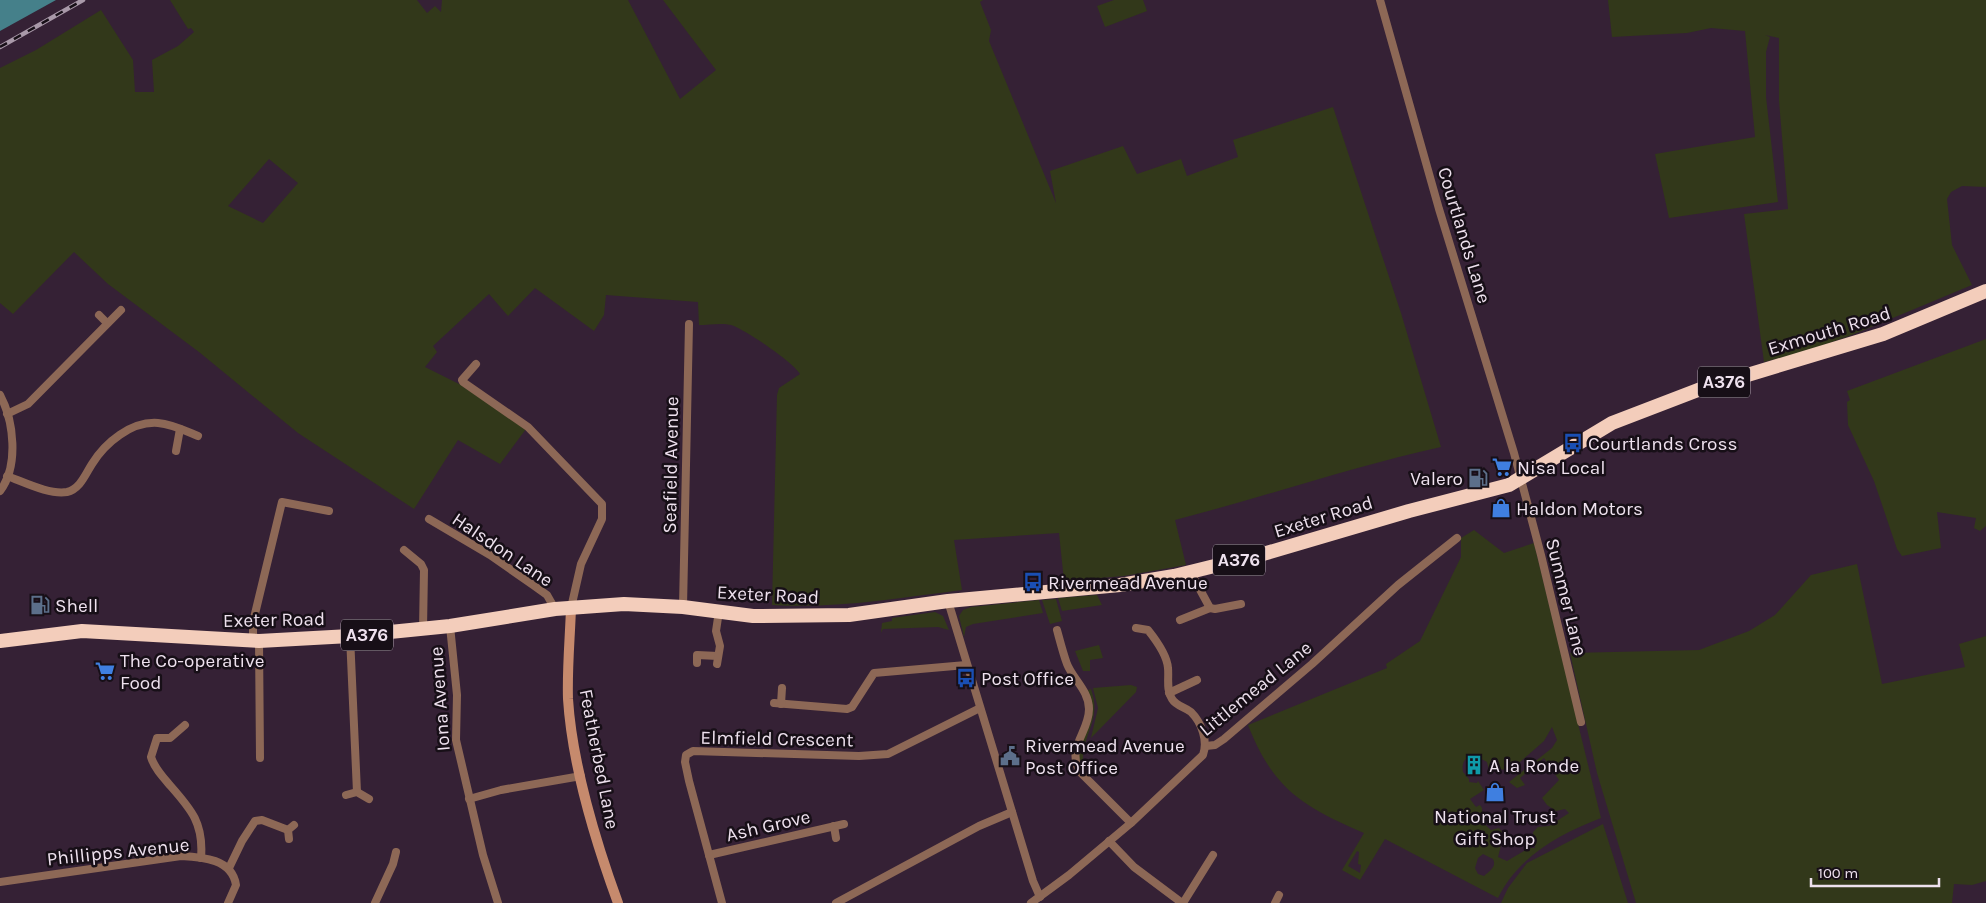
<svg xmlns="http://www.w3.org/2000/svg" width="1986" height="903" viewBox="0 0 1986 903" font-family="Karla,sans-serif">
<rect width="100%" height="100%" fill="#352135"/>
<g fill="#32381a" fill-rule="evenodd">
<path d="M170,0h247l10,13 8,-7 6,6 1,-12h186l52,99 36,-29 -53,-70h320l-3,2 11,28 -2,11 67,162 -6,-32 73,-25 14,28 44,-15 6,17 51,-19 -5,-17 100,-33 68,206 40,134c-90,20 -177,50 -266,73l11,45 -62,11 -60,5 -5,-48 -105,7 8,50c-63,8 -127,19 -190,15l5,-210 2,-7 21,-14c-7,-12 -52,-42 -66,-48 -9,-4 -25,-1 -35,-1l-1,-23 -92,-7 -2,20 -10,16 -59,-43 -27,28 -19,-22 -56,52 4,6 -12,15 36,18 65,44 -26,35 -42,-24 -44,69 -116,-76 -99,-81 -91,-68 -34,-32 -61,62 -13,-11v-235l36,-18 65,-40 32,50 2,32h19l-2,-32 26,-14 16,-14 -3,-4 -3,1zM269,159l29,24 -35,40 -35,-17z"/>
<path d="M1114,0h29l4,11 -42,16 -8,-21z"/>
<path d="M1608,0h378v187l-24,-1 -11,6 -4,7 5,46 20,40 -120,50 -51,18 -37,9 -20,-148 44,-5 -9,-108v-63l-14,-3 5,2 -4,15v45l12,105 -109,16 -14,-64 100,-17 -10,-106 -34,-3 -24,5 -75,4z"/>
<path d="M1986,339v187l-6,5 -6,-3 2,-10 -39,-6 4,36 -39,8 -5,-7 -23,-68 -26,-56 -1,-23 3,-2 -3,-9z"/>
<path d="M1474,530l30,23 30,-10 67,275c-42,16 -83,39 -103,80l-113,-59 -25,41 -18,-10 22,-37c-61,-26 -91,-44 -116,-108l139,-57 -1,-4 34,-23 41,-84v-19zM1552,727l5,13 -5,8 -43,34 8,6 8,-3 -5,-7 24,-20 15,22 -17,18 5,7 9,6 9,-2 4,4 -20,13 -11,1 -5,5 2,16h-6l-22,13 -9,-4 6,-23 -5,-6 -8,2 -8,-7 -1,-15 -2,-3 -4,2 -6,-8 14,-9 -6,-9 -1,2 -8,-1v-3l-6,-7c-2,-9 2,-15 11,-17l13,7 2,8 23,-1 32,-28zM1357,851l2,1 -1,12 3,1 -1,8 -12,-7zM1483,854l10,5c4,8 -4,12 -9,17l-6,-2 -3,-6 3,-10z"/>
<path d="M1857,564l25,120 83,-17 -6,-23 27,-8v245l-14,4 -18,-1 -2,19h-316l-39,-130 -27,-120 129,-3 50,-19 26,-16 36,-40z"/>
<path d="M1097,595l5,10 -40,6 -4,-13z"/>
<path d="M1056,599l6,22 -12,3 -8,-24z"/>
<path d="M1039,600l4,13 -70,11 -7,3 -2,10 -5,-21 4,-6 8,-3z"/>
<path d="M935,612l8,4 6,14 -11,-3 -55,2 -2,4 1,-10 10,-2v-3z"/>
<path d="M1099,645l4,13 -13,2v11h-7l-8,-20z"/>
<path d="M1131,685l6,2 -1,5 -45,46 7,-30 -5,-20z"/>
<path d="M1091,689c11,30 -8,44 -8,71l-4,1c-4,-24 15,-47 9,-71z"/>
<path d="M1603,824l25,79h-127l7,-15 19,-25z"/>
</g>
<path fill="#45808a" d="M0,0h56l-56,31z"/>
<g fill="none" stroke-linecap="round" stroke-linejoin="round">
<g stroke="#8d6856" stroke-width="8">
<path d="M1380,0l59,209 75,244 27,102 40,167"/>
<path d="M99,315l8,8"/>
<path d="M476,364l-14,16 1,2 65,45 74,77v15l-21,45 -10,44"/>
<path d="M0,395c14,26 19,71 0,96"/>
<path d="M7,414l21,-10 93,-94"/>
<path d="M176,451l4,-22"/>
<path d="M7,476c17,6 42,19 60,16 13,-3 18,-17 25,-28 13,-21 39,-43 66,-41 14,1 28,8 40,13"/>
<path d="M429,519l61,36 43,30 14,10 8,14"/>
<path d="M404,550l17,14 3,6 -1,59"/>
<path d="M1191,573l19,35 5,1 26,-5"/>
<path d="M948,601l85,280 7,16"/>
<path d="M683,607l6,-283"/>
<path d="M1180,620l30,-12"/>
<path d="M450,626l7,69 -1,45 27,115 15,48"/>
<path d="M1057,630c3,11 6,23 10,34 6,15 22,27 22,45 0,24 -23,38 -9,63l51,51"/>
<path d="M350,636l7,156"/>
<path d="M253,640v-18l29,-120 47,9"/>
<path d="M259,641l1,117"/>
<path d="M697,663v-8l21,1"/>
<path d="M717,664l3,-18 -4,-15 3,-20"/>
<path d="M1169,693l28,-13"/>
<path d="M774,703l73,6 5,-2 22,-34 92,-8"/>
<path d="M781,704l1,-16"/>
<path d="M185,725l-15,13h-13l-6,19c3,10 10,18 17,26 22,25 36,39 33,75"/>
<path d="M1206,746l9,-1 9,-6 88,-75 86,-79 59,-47"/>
<path d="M346,795l11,-3 12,7"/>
<path d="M469,799l32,-9 80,-14"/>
<path d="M834,826l2,12"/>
<path d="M289,839l-1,-9 6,-5"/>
<path d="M1109,841l25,26 48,36"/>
<path d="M709,855l135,-31"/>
<path d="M229,868l13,-27 13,-20 7,-1 26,10"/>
<path d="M0,882l181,-26c22,1 51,3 55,29l-8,18"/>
<path d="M375,903l18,-39 3,-12"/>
<path d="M722,903l-33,-122 -4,-19 1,-7 7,-4 166,5 29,-2 92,-46"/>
<path d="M836,903l143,-77 33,-14"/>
<path d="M1031,903l38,-28 62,-52 72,-68c5,-14 -1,-32 -12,-43 -6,-5 -15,-6 -19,-13 -6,-9 -3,-21 -4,-31 -1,-13 -12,-28 -20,-38l-12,-2"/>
<path d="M1183,903l30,-48"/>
<path d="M1275,903l4,-8"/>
</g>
<path stroke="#c68a6d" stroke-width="10" d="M571,608c-1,30 -4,61 -3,91 4,64 28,144 50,204"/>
<path stroke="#f3cdbb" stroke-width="14" d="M0,641l82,-10 177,10 91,-5 100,-10 105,-17 69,-5 59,3 70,9 96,-1 99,-14 172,-16 54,-9 89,-22 146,-43 100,-26 103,-62 86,-33 185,-56 103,-43"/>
<defs>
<path id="rail" d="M0,47l83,-47"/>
</defs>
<use href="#rail" stroke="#a999a9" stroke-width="4.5"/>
<use href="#rail" stroke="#170f17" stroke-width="2.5" stroke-dasharray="8" stroke-linecap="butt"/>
</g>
<defs>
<symbol id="bus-bare" viewBox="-9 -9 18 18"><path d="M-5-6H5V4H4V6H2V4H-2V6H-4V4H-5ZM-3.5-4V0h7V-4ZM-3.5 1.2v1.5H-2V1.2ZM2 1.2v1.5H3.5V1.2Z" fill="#1a4fb4" stroke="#170f17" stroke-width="2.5" paint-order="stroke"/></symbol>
<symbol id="supermarket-bare" viewBox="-9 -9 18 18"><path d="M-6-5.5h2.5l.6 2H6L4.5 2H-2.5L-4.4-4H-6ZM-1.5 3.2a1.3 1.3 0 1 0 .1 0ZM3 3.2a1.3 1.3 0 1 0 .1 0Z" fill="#3f7fe0" stroke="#170f17" stroke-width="2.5" paint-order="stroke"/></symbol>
<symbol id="fuel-bare" viewBox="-9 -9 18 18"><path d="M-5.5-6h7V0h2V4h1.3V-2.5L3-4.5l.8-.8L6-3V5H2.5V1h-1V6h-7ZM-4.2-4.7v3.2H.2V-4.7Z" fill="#5c6f8a" stroke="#170f17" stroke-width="2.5" paint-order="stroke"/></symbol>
<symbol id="shop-bare" viewBox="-9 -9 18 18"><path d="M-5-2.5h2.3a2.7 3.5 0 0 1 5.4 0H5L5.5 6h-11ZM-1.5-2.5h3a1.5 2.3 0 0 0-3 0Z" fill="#3f7fe0" stroke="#170f17" stroke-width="2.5" paint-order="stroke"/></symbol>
<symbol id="civic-bare" viewBox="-9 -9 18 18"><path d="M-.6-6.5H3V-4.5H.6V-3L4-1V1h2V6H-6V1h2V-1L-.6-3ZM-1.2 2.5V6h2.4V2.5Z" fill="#5c6f8a" stroke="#170f17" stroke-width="2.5" paint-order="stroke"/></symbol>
<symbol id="building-bare" viewBox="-9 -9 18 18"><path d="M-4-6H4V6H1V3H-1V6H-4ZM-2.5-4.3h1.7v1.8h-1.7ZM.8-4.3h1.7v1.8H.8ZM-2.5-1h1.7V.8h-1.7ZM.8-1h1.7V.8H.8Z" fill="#0f9aa8" stroke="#170f17" stroke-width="2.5" paint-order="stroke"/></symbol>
</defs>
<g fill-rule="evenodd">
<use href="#bus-bare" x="1559" y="429" width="28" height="28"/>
<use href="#supermarket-bare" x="1488" y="453" width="28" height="28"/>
<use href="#fuel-bare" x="1464" y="464" width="28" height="28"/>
<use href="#shop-bare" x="1487" y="494" width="28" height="28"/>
<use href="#bus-bare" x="1019" y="568" width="28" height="28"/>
<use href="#fuel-bare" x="26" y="591" width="28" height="28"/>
<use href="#supermarket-bare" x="91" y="657" width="28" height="28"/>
<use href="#bus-bare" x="952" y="664" width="28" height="28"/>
<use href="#civic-bare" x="996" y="742" width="28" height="28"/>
<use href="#building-bare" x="1460" y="751" width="28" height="28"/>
<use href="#shop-bare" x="1481" y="778" width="28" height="28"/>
</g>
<g text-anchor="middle" stroke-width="5" stroke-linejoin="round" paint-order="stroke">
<g fill="#170f17" stroke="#aea2ae" stroke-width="1">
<rect x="1698" y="366.5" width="52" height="31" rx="4"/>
<rect x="1213" y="544.5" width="52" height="31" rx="4"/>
<rect x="341" y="619.5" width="52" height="31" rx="4"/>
</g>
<g font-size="18" font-weight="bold" fill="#eee1ee">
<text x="1724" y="388">A376</text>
<text x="1239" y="566">A376</text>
<text x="367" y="641">A376</text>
</g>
<g font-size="19" fill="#eee1ee" stroke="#170f17">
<text transform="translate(1465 235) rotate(73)" y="7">Courtlands Lane</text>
<text transform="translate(1829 330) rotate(-17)" y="7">Exmouth Road</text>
<text transform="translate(670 465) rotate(-89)" y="7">Seafield Avenue</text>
<text transform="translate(1323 516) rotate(-17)" y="7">Exeter Road</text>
<text transform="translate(503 549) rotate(34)" y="7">Halsdon Lane</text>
<text transform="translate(768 594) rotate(3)" y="7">Exeter Road</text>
<text transform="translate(1567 597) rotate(76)" y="7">Summer Lane</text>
<text transform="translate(274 619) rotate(-1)" y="7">Exeter Road</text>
<text transform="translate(1255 688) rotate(-39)" y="7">Littlemead Lane</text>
<text transform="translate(439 699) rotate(-94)" y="7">Iona Avenue</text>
<text transform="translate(777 738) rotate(1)" y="7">Elmfield Crescent</text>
<text transform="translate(600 759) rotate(79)" y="7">Featherbed Lane</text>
<text transform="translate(768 825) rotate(-13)" y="7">Ash Grove</text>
<text transform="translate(118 851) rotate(-6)" y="7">Phillipps Avenue</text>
</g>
<g font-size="19" fill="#eee1ee" stroke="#170f17" text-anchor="start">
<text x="1588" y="450">Courtlands Cross</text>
<text x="1517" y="474">Nisa Local</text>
<text x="1463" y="485" text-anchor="end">Valero</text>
<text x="1516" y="515">Haldon Motors</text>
<text x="1048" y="589">Rivermead Avenue</text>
<text x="55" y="612">Shell</text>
<text x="120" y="667">The Co-operative<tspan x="120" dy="22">Food</tspan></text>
<text x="981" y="685">Post Office</text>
<text x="1025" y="752">Rivermead Avenue<tspan x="1025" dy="22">Post Office</tspan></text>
<text x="1489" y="772">A la Ronde</text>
<text x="1495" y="823" text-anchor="middle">National Trust<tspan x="1495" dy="22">Gift Shop</tspan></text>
</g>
</g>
<path d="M1811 878v8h128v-8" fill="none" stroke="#eee1ee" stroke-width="2.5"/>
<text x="1818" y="878" font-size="15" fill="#eee1ee" stroke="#170f17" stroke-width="4" paint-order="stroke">100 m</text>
</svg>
